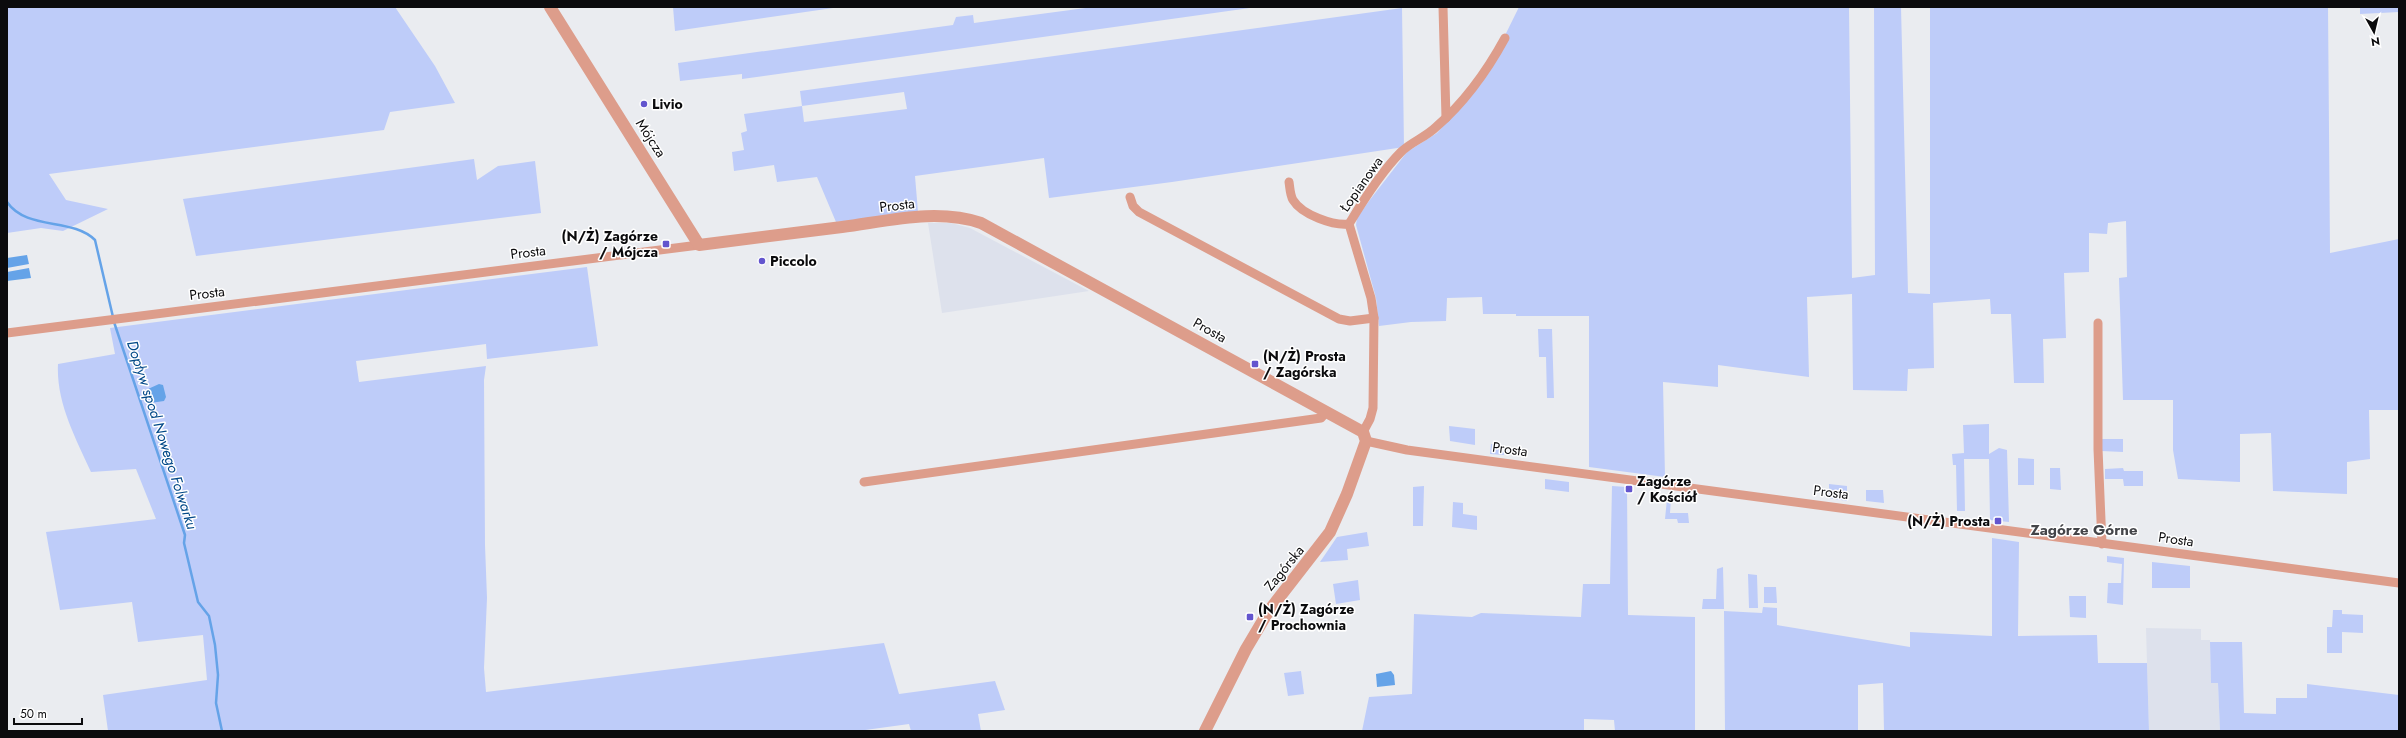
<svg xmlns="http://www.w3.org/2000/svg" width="2406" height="738" viewBox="0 0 2406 738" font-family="Jost,sans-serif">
<rect width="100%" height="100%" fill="#eaecf0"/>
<g fill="#dde1ec">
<path d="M928,223h23l19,5 119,63 -147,22z"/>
<path d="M2146,628l55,1v11h9l1,43h7l2,48h-71z"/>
</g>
<g fill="#beccf9" fill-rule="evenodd">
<path d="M7,7h388l40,59 20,37 -65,9 -6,18 -335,44 17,26 42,9 -45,22 -22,-3 -34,5z"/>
<path d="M673,7h167l-165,24z"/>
<path d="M1093,7h164l-515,72v-5l-62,7 -2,-18 275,-38 3,-8 17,-2 1,8z"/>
<path d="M1519,7h330l3,271 23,-3 -1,-268h27l7,286 22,1v-287h398l2,246 69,-14v171h-30l1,49 -23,3v32l-74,-3 -2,-58 -31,1v48l-62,-3 -5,-29v-50h-50l-4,-122 8,-1 -1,-56 -18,2 -1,11 -18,-1v39l-25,1 2,65 -23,1 1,44h-30l-3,-69h-20l-1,-15 -57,4 1,65 -26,1 -1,22 -54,-1 -1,-96 -45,3 2,80 -91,-12v22l-55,-5 2,95 -76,-10v-151h-73v-2h-33l-1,-17 -35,1 -1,23 -35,1 -32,4 -3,-28 -20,-73 1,-7 12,-17 38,-49 30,-19 44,-49z"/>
<path d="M2360,7h39v5l-39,2z"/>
<path d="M1402,8l2,139 -232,35 -123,16 -5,-40 -129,18 3,36 -82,10 -19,-45 -40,5 -3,-17 -40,6 -2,-19 12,-2 -3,-17 6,-2 -3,-17 58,-8 -2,-15zM904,92l3,17 -103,13 -2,-16z"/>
<path d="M474,159l3,21 21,-14 37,-5 6,52 -345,43 -13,-57z"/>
<path d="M587,267l11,79 -111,13 -1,-15 -130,17 3,21 127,-16 -2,14 1,165 2,53 -3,70 2,24 398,-49 15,51 96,-13 10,29 -27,4 3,17h-70l-2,-7 -51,7h-750l-5,-36 104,-15 -4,-45 -65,7 -6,-40 -72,8 -14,-78 110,-13 -20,-50 -45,3c-16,-35 -35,-70 -33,-108l57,-10 -5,-26z"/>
<path d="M1538,329h14l2,69h-7l-1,-41h-7z"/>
<path d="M1989,424v30l10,-6 8,2 2,72 -19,-2 -1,-61h-25l1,52h-8l-1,-46h-3l-1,-11 12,-1 -1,-28z"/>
<path d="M1449,426l26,3v16l-25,-4z"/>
<path d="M2101,439h22v13l-22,-1z"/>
<path d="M1491,444l12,1 1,10 -14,-1z"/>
<path d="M2018,458l16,1v26h-16z"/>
<path d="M2050,468h10l1,22 -11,-1z"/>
<path d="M2123,468l1,3h19v15h-19l-1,-7h-18v-10z"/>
<path d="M1545,479l24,3v10l-24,-3z"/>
<path d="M1829,484l18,2v15l-18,-3z"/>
<path d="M1424,486l-1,40h-10v-39z"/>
<path d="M1612,486l15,1 1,128 67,2v114h-80l-1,-11 -30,-1v12h-222l7,-34 43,-3 2,-80 58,3 9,-4 100,4 2,-33h27z"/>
<path d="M1866,490h17l1,13 -18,-2z"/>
<path d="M1667,499h4l-1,14h18l1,10h-11l-1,-4h-12z"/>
<path d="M1453,502l10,1v11l14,2v14l-25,-3z"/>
<path d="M1367,532l2,14 -22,3 1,11 -28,2 17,-25z"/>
<path d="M1992,538l27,4 -1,94 79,-1 1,28h49l2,68h-265l-1,-48 -25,2v46h-133l-1,-120 38,2 1,-6 14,1v17l133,22v-15l82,4z"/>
<path d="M2107,556l17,2 -1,47 -16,-2 1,-20h13l1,-19 -15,-2z"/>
<path d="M2152,562l38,4v22h-38z"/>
<path d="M1723,567l1,42h-22l1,-10h13l1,-30z"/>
<path d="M1748,574l9,1 1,33h-9z"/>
<path d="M1358,580l2,20 -24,4 -3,-20z"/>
<path d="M1764,587h12l1,16h-13z"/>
<path d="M2069,596h17v22l-16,-1z"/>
<path d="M2333,610h9v4l21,1v18l-21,-1v21h-15v-26h5z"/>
<path d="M2210,642h32l2,71 32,1v-16h31v-14l92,11v36h-179l-2,-48h-7z"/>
<path d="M1301,671l3,23 -16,2 -4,-23z"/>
</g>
<g fill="#65a3e8">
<path d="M27,255l2,9 -22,4v-10z"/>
<path d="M29,268l2,10 -24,3v-9z"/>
<path d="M159,384l4,1 3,12 -2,4 -14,2 -2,-14z"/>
<path d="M1391,671l3,4 1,10 -18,2 -1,-13z"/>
</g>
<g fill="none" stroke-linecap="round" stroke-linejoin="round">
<g stroke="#65a3e8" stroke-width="2.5">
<path d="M7,202c20,29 65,15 88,38l18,77"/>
<path d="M114,322l71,213 -1,8 14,59 11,14 6,29 3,30 -2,28 6,28"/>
</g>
<g stroke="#dd9d8b" stroke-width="9">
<path d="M1443,7l3,111"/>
<path d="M1289,182c1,6 1,13 4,18 9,15 41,26 56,24"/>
<path d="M1130,197l3,9 6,6 200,107 11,2 24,-3"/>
<path d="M2098,323v126l4,95"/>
<path d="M7,333l692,-88"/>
<path d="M1363,432l7,-13 3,-11 1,-90 -3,-20 -22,-74c15,-25 32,-52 52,-72 10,-10 25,-15 35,-25 29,-25 51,-56 69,-89"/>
<path d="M1366,441l41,9 992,133"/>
<path d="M864,482l457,-64 5,-6"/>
</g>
<path stroke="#dd9d8b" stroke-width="12" d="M550,7l149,238c48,-6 96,-12 143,-18 46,-6 95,-19 139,-4l382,209 3,9 -19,53 -17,38 -62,80 -22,37 -41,82"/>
</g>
<g fill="#6355ce" stroke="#fff" stroke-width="1.5">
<circle cx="644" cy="104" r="4"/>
<rect x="662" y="240" width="8" height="8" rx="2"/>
<circle cx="762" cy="261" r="4"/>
<rect x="1251" y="360" width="8" height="8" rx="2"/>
<rect x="1625" y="485" width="8" height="8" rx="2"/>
<rect x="1994" y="517" width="8" height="8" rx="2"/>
<rect x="1246" y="613" width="8" height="8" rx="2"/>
</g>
<g text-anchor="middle" stroke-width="3" stroke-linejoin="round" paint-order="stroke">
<g font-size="14" font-weight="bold" fill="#0b0b0d" stroke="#fff" text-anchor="start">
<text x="652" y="109">Livio</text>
<text x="658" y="241" text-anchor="end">(N/Ż) Zagórze<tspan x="658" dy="16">/ Mójcza</tspan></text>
<text x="770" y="266">Piccolo</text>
<text x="1263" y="361">(N/Ż) Prosta<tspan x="1263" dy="16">/ Zagórska</tspan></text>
<text x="1637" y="486">Zagórze<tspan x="1637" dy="16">/ Kościół</tspan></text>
<text x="1990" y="526" text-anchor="end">(N/Ż) Prosta</text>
<text x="1258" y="614">(N/Ż) Zagórze<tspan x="1258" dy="16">/ Prochownia</tspan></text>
</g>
<g font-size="14" fill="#0b0b0d" stroke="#fff">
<text transform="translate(651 138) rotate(57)" y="5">Mójcza</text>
<text transform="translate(1361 184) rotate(-55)" y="5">Łopianowa</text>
<text transform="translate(897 205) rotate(-7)" y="5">Prosta</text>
<text transform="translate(528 252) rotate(-7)" y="5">Prosta</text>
<text transform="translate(207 293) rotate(-7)" y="5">Prosta</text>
<text transform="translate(1210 330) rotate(29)" y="5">Prosta</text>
<text transform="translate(1510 449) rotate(8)" y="5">Prosta</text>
<text transform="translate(1831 492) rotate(7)" y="5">Prosta</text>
<text transform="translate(2176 539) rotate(8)" y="5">Prosta</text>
<text transform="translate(1284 568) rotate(-51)" y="5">Zagórska</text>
</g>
<g font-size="15" font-style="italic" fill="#034988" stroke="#fff">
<text transform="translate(162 435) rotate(72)" y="5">Dopływ spod Nowego Folwarku</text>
</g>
<g font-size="15" font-weight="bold" fill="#444549" stroke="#fff">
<text x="2084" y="535">Zagórze Górne</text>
</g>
</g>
<rect width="2406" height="738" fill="none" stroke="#0b0b0d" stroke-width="16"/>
<g transform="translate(2374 32) rotate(172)" stroke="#ffffff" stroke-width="3" paint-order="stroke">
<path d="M0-3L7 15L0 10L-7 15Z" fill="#0b0b0d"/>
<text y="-6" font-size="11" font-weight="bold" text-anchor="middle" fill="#0b0b0d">N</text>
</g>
<path d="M14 718v6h68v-6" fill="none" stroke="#0b0b0d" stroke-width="2"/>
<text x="20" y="718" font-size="12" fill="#0b0b0d" stroke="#ffffff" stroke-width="3" paint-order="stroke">50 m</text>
</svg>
